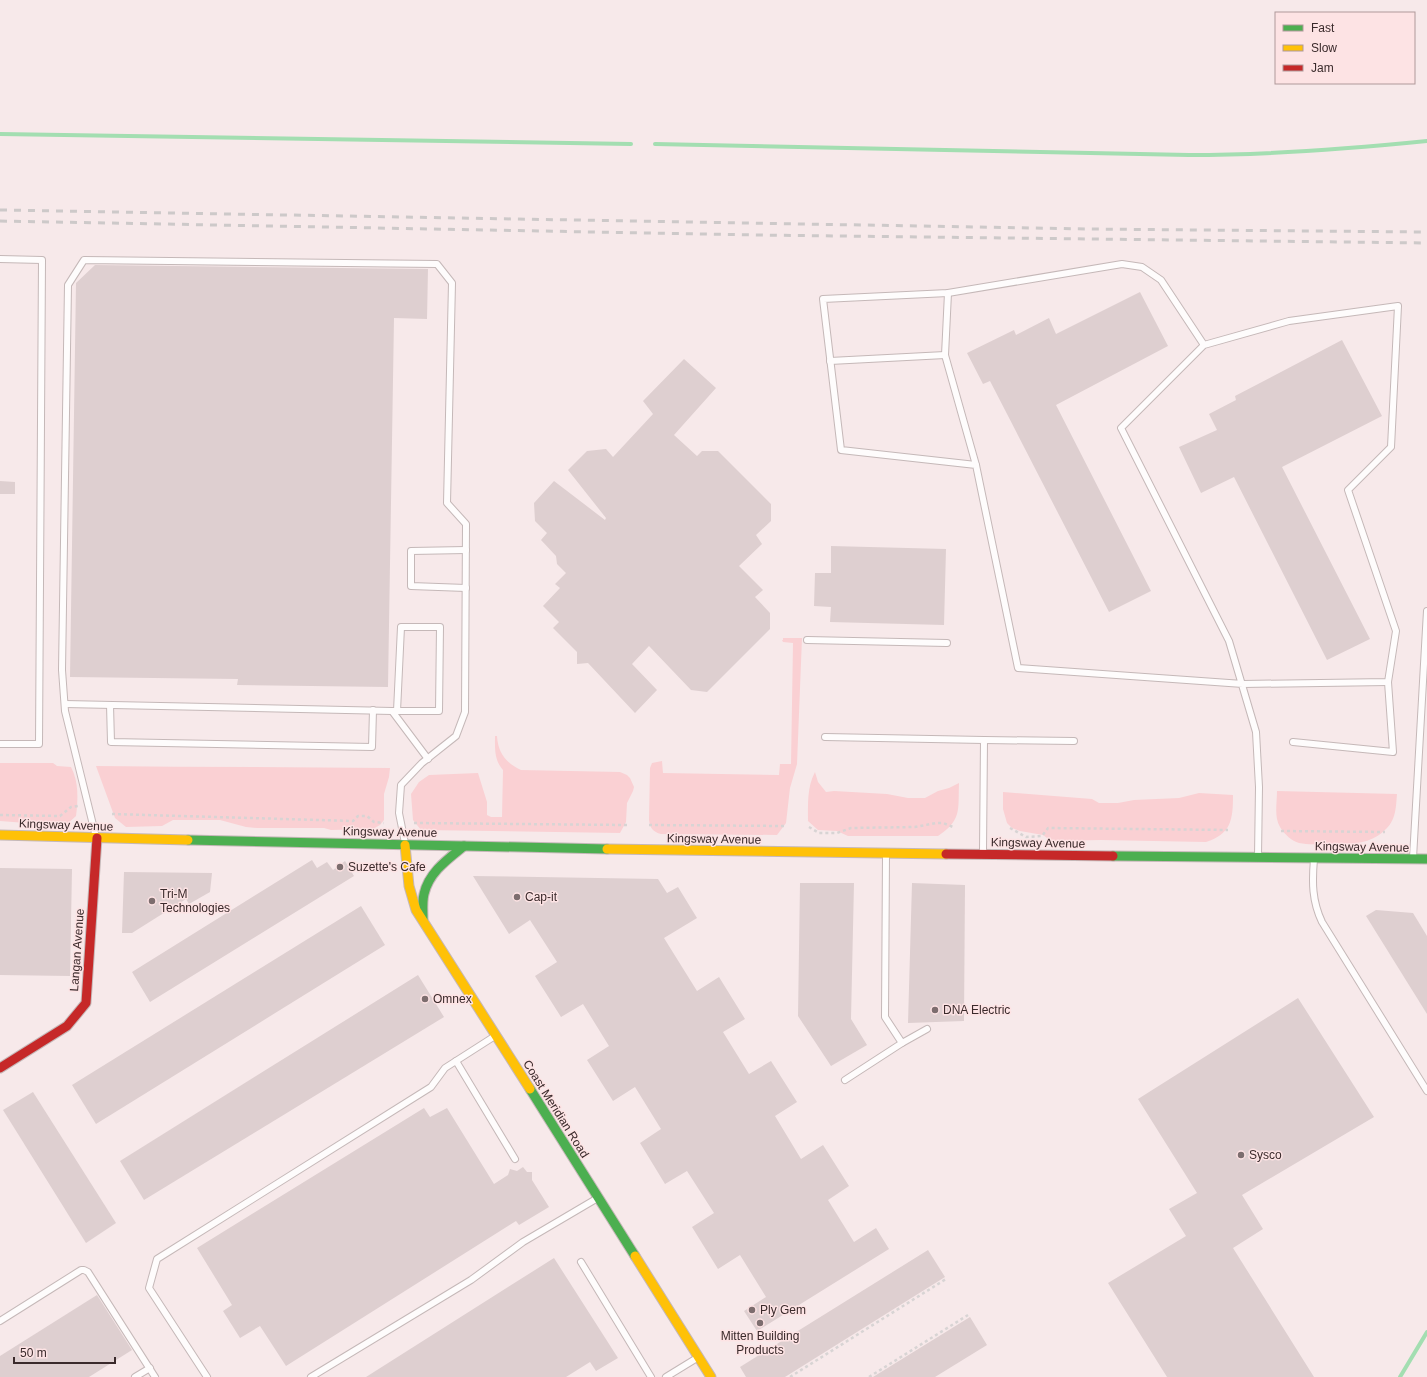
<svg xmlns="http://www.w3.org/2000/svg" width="1427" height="1377" viewBox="0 0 1427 1377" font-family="Helvetica,sans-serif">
<rect width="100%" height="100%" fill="#f7e9ea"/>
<g fill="#fad0d3">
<path d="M783,638h19l-5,126 -7,24 -4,35 -9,12 -116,-1c-8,-2 -11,-6 -12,-14l1,-52 2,-5 10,-2 1,12 116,2 1,-11h11l2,-121 -10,-1 -1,-2h1z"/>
<path d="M495,736h2c1,17 9,27 24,34l99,2 7,3 3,3 4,9 -1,4 -6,12 -1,19 -6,11 -199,-3 -8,-10 -2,-26 8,-12 10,-7 49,-2 9,29v13l4,2h11l1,-47c-9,-10 -8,-22 -8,-34z"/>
<path d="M0,763h53l4,3 14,1c8,15 7,33 5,49l-11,10 -65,-5z"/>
<path d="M96,766c98,1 196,1 294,2l-1,9 -5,17v26l-4,5 -7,4 -42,1 -7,-2h-67l-11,-1 -26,-7h-47l-11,6 -36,1 -11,-9z"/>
<path d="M815,772l3,10 8,10 8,-1 53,3 21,4h17l13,-7 11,-3 10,-5c-1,27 3,37 -21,53h-90l-11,-5 -19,-1 -10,-9c0,-17 -1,-34 7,-49z"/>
<path d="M1277,791l120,3c-1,12 -1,25 -10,34 -17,18 -38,16 -60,16 -9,0 -19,1 -28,-1 -7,-2 -15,-9 -19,-16 -6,-10 -3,-24 -3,-36z"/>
<path d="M1003,792l89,7 7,4h19l16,-3 45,-2 20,-5 34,2c0,25 -2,39 -27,47l-105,-2 -50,1 -8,-6 -23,-4 -8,-3 -5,-5 -4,-14z"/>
</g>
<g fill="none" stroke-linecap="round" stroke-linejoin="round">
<g stroke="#a3deb1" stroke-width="4">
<path d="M0,134l631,10"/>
<path d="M655,144l534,11c80,0 159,-6 238,-14"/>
<path d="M1400,1377l27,-45"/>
</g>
</g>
<g fill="#decfd0">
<path d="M95,265l333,4 -1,50 -33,-1 -6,369 -151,-2 1,-6 -168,-2 6,-394z"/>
<path d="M1140,292l28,54 -112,59 95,186 -42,21 -119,-231 -7,3 -16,-31 47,-23 2,5 33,-17 7,16z"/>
<path d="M1342,340l40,76 -100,51 88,172 -43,21 -93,-183 -33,16 -22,-46 38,-17 -8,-16 27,-14 -1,-4z"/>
<path d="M684,359l32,29 -42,47 23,21 5,-5h16l53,53v17l-15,14 6,9 -23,22 24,24 -8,7 15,16v16l-63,63 -16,-2 -42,-44 -17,18 25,26 -22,23 -47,-50 -11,1v-12l-24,-24 6,-6 -16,-16 17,-18 -5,-4 11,-11 -9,-9 -1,-8 -15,-16 6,-7 -12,-12 -1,-18 20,-22 51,39 1,-2 -38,-48 19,-19 19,-2 7,8 40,-43 -10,-13z"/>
<path d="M0,481l15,1v12h-15z"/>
<path d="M831,546l115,3 -2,76 -114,-3 1,-15 -17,-1 1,-33h16z"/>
<path d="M312,860l5,8 10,-6 6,8 12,-9 9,15 -204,126 -18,-30z"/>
<path d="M0,868l72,1 -2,107 -70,-1z"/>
<path d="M124,872l88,1 -2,19 -21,12 -3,-5 -54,34h-10z"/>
<path d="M473,876l185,3 9,14 11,-6 19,31 -33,20 33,53 22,-14 26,42 -22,13 26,42 22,-13 26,41 -22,14 26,43 22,-14 26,41 -21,14 26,42 22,-14 13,21 -132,82 -13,-20 22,-14 -26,-42 -22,14 -26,-42 22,-14 -27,-42 -22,13 -25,-41 21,-14 -26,-42 -22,14 -26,-41 22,-14 -26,-42 -22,13 -26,-41 22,-14 -27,-42 -21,14z"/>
<path d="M800,883h54l-3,136 16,26 -36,21 -33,-50z"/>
<path d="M912,883l53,2 -1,136 -56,2z"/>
<path d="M361,906l24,39 -289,179 -24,-39z"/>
<path d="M1376,910l37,3 14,23v78l-61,-98z"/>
<path d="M418,975l26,42 -300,183 -24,-39z"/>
<path d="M1298,998l76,119 -132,78 21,34 -30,19 81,129h-147l-59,-94 78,-47 -17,-27 28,-16 -59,-94z"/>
<path d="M33,1092l83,131 -30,20 -83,-133z"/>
<path d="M424,1108l6,9 17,-9 47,76 14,-9 2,-6 7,2 6,-4 4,5h5v8l17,27 -30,18 -3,-4 -230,145 -26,-40 -20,12 -17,-27 9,-6 -35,-57z"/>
<path d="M928,1250l17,27 -160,100h-39l-6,-10z"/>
<path d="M554,1258l64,100 -22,13 -6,-9 -24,15h-200z"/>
<path d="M97,1295l35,55 -43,27h-89v-21z"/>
<path d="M970,1317l17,28 -52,32h-62z"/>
</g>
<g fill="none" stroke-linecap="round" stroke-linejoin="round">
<defs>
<g id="lane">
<path d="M0,259l42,1 -3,484h-39"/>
<path d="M948,293l-3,62 31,110"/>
<path d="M1204,345l-43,-65 -19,-13 -20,-3 -174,29 -125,6 18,151 135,15 42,203 225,16 145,-2 8,-51 -48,-141 43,-43 7,-141 -109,15 -85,24 -83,83 108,213 27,91 3,55 -1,69"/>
<path d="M830,361l115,-6"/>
<path d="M466,588l-55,-2v-35l55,-1"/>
<path d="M807,640l140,3"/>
<path d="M65,704l327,7 36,48"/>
<path d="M110,705l1,37 261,5 1,-37"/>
<path d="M392,711h47l1,-84h-39l-4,84"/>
<path d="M825,737l159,3 -1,112"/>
<path d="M984,740l90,1"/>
<path d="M1293,742l100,10 -5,-70"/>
<path d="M96,837l-31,-126 -3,-41 6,-385 16,-25 353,4 15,19 -5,220 19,21 -1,188 -9,24 -34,27 -21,22 -2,28 6,30"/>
<path d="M1413,858l14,-247"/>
<path d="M1314,859c-2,23 -2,42 8,63l105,169"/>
<path d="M902,1043l25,-14"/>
<path d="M456,1061l59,98"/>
<path d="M845,1080l57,-37 -17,-26 1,-163"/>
<path d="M581,1262l70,115"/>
<path d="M0,1321l81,-51h3l4,2 67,105"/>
<path d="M135,1377l15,-9"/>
<path d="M207,1377l-58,-89 8,-29 274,-172 14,-19 50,-32"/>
<path d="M311,1377l160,-97 52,-38 73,-43"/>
<path d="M666,1377l31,-19"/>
</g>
<g id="fast">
<path d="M188,840l419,9"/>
<path d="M1113,856l314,3"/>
<path d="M423,919c0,-8 -1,-17 1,-25 5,-22 24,-35 40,-48"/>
<path d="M530,1089l105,167"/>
</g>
<g id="slow">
<path d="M0,835l188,5"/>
<path d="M405,845l4,41 7,24 114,179"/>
<path d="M607,849l339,5"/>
<path d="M635,1256l76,121"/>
</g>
<g id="jam">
<path d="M946,854l167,2"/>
<path d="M0,1068l67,-42 19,-23 11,-165"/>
</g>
</defs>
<use href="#lane" stroke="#c5b8b8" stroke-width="8"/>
<use href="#fast" stroke="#c5b8b8" stroke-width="11"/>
<use href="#slow" stroke="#c5b8b8" stroke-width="11"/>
<use href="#jam" stroke="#c5b8b8" stroke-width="11"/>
<g stroke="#d8d4d4" stroke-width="2.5" stroke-dasharray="3 3" stroke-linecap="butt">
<path d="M112,814l241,7 5,-5h9l7,6 10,1"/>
<path d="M0,815l60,1 11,-9 7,-1"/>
<path d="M414,823l213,2"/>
<path d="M649,825l137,1"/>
<path d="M809,827l10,6h18l14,-5 64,-1 21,-4h7l10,4"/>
<path d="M1010,828l16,9 16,-1 6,-8 180,2"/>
<path d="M1281,831l104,1"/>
<path d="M790,1377l156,-98"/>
<path d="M869,1377l99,-62"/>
</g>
<use href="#lane" stroke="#fefcfc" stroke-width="6"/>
<use href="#fast" stroke="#4caf50" stroke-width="9"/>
<use href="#slow" stroke="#ffc107" stroke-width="9"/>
<use href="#jam" stroke="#c62828" stroke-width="9"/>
<g stroke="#cdc9c9" stroke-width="3" stroke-dasharray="7 7" stroke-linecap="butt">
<path d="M0,210l1091,19 336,3"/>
<path d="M0,221l756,14 671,8"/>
</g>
</g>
<g fill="#7c6d6e" stroke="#fde3e4" stroke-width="1.5">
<circle cx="340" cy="867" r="4"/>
<circle cx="517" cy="897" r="4"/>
<circle cx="152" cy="901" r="4"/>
<circle cx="425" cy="999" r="4"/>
<circle cx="935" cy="1010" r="4"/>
<circle cx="1241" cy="1155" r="4"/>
<circle cx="752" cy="1310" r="4"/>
<circle cx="760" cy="1323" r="4"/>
</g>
<g text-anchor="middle" stroke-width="3" stroke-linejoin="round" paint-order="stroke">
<g font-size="12" fill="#3a2a2b" stroke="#fde3e4">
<text transform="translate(66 825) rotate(2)" y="4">Kingsway Avenue</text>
<text transform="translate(390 832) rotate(1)" y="4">Kingsway Avenue</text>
<text transform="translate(714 839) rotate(1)" y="4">Kingsway Avenue</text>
<text transform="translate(1038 843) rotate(1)" y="4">Kingsway Avenue</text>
<text transform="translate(1362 847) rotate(1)" y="4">Kingsway Avenue</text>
<text transform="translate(77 950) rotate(-86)" y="4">Langan Avenue</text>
<text transform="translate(556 1109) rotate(58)" y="4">Coast Meridian Road</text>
</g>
<g font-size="12" fill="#3a2a2b" stroke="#fde3e4" text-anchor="start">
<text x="348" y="871">Suzette's Cafe</text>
<text x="160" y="898">Tri-M<tspan x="160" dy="14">Technologies</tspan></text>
<text x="525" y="901">Cap-it</text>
<text x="433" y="1003">Omnex</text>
<text x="943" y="1014">DNA Electric</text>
<text x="1249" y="1159">Sysco</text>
<text x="760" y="1314">Ply Gem</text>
<text x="760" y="1340" text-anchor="middle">Mitten Building<tspan x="760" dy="14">Products</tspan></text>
</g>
</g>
<rect x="1275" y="12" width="140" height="72" fill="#fde3e4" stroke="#af999a"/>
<rect x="1283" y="25" width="20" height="6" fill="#4caf50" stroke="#af999a"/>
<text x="1311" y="32" font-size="12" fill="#3a2a2b">Fast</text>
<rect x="1283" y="45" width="20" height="6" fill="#ffc107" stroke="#af999a"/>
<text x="1311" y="52" font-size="12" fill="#3a2a2b">Slow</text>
<rect x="1283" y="65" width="20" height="6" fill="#c62828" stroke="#af999a"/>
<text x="1311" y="72" font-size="12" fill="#3a2a2b">Jam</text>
<path d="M14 1357v6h101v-6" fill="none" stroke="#3a2a2b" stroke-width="2"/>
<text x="20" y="1357" font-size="12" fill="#3a2a2b" stroke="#fde3e4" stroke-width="3" paint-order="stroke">50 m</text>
</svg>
